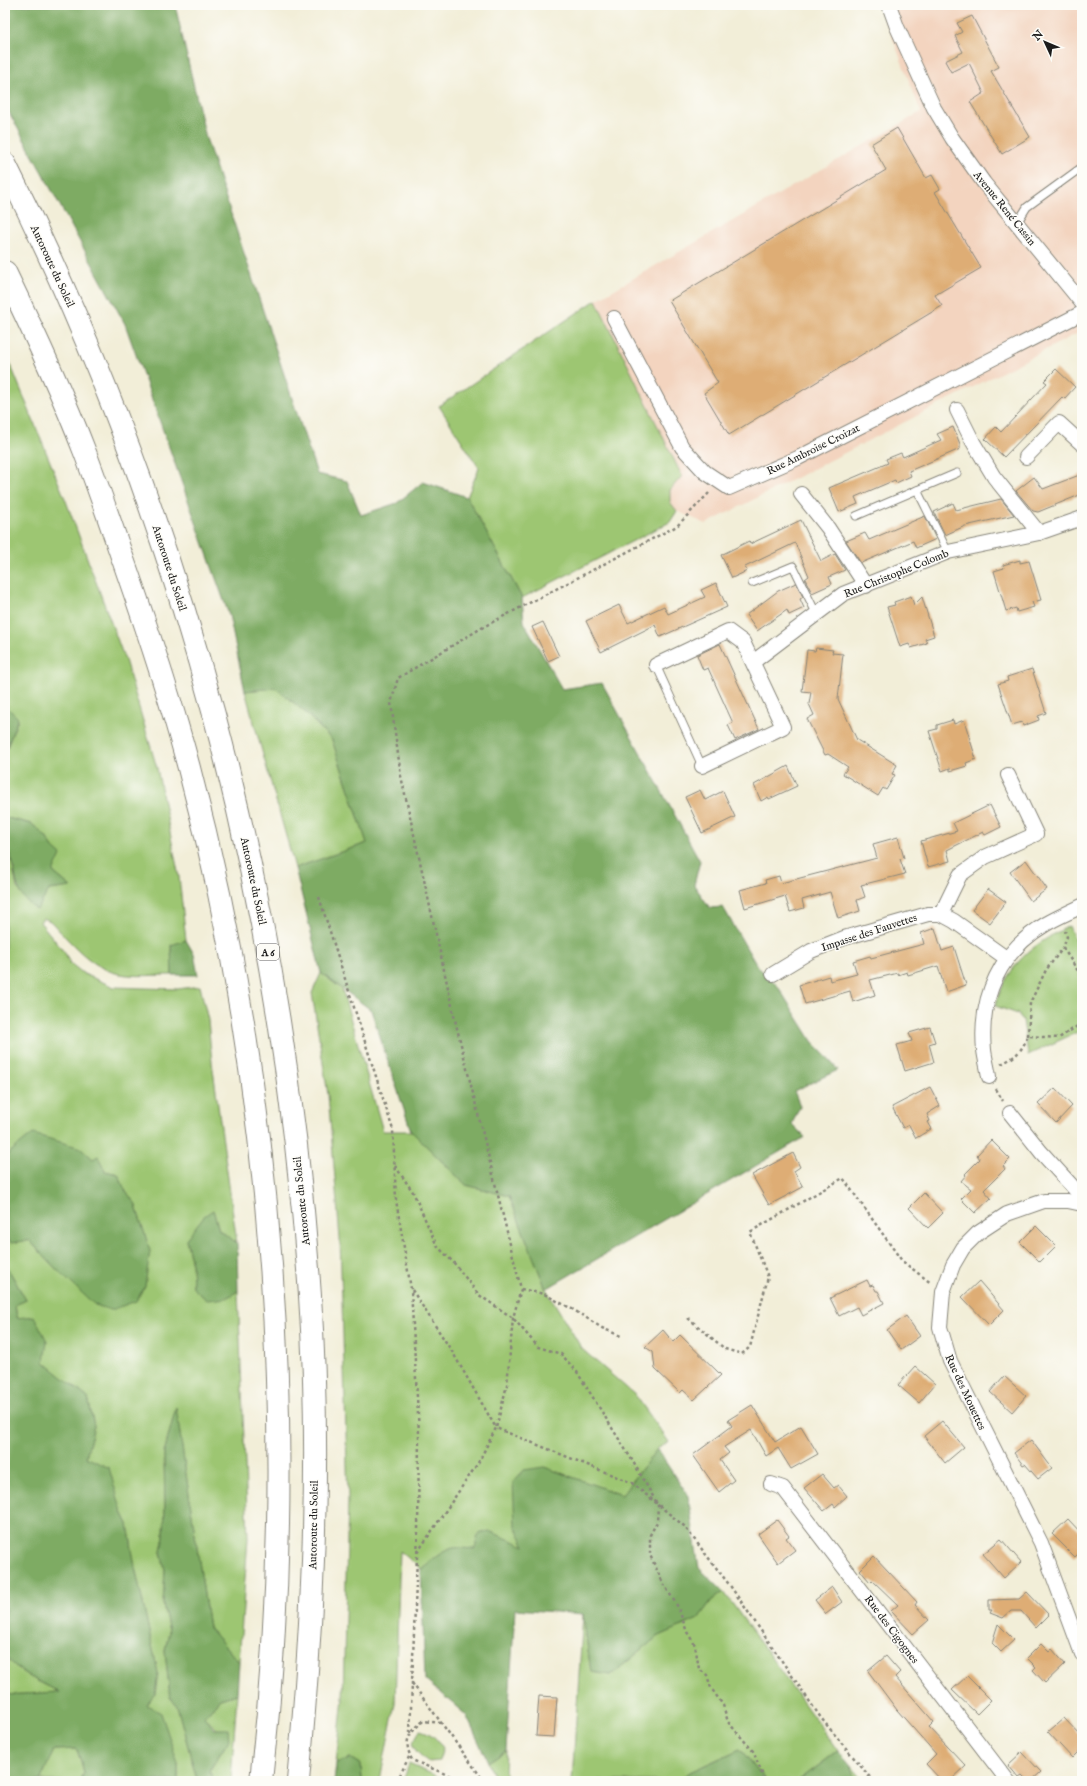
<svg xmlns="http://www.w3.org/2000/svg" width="1087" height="1786" viewBox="0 0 1087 1786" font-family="'IM FELL English',serif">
<rect width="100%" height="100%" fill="#fdfcf7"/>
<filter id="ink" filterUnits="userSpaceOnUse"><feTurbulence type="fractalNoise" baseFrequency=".025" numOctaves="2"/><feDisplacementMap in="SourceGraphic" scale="8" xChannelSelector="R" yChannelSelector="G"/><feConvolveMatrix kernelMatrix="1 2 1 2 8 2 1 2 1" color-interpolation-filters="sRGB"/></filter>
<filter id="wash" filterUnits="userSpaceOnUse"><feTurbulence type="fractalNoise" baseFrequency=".012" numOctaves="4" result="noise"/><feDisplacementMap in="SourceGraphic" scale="16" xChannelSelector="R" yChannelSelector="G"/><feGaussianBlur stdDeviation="0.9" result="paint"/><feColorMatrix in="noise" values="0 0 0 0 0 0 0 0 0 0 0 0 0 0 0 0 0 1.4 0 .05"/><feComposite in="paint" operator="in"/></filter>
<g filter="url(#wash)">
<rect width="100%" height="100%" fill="#f2eed8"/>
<path fill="#f3d4bf" d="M880,5h202v326l-376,193 -29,-13 -7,-9v-12l12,-14 -86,-176 325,-188z"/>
<g fill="#9dc672" stroke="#5c7147">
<path d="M596,300l86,176 -12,14v12l7,9 -7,11 -148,76 -55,-101 12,-29 -40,-62z"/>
<path d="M5,351l61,150 59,159 32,108 22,109 7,63 -15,6 1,29c-17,0 -36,2 -52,-1 -29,-5 -50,-33 -70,-53l-7,-3 -3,4 25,31 5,10 14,11 30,13 64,2 22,-3 8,34 4,42 25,181 -18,-13 -6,-20 -27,29 6,25 1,24 33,10 12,-7 10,247 -9,124 -30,-34 -33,-220 -12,45 1,55 -1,28 -3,16 4,18 -2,34 6,27 -4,20 5,46 7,9 19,70v5h-18v-18l-32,-58 9,-11 3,-21 -24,-111 -6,-38 -6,-12 -36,-55 8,-31 -6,-28 -45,-36 4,-21 -30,-23 -2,-13 11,-5 -16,-28 -5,-5v-34l6,10 18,-3 28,30 93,-19 -15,-48 -10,-13 -7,-16 -13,-3 -24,-23 -72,5 -4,14v-319l5,5 7,35 20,21 12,-19 22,-3 -18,-15v-24l-7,-11 -14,-13 -25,-6 -2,-2v-63l13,-34 -13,-14z"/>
<path d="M276,688l30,25 26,27 35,103 -72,25 -50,-177z"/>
<path d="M1069,926l13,31v73l-54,25 -5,-35 -5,-6 -23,-8c14,-43 35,-60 74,-80z"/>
<path d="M321,973l21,16 41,142h28l55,54 43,11 37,93 36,60 54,47 33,46 -12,7 -35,46 -78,-28 -19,80 -61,3c-19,-4 -28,8 -43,19l-21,-18 -5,152 -15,78h-18l-1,-16 -11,-7 -14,5 7,-65 5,-199 -8,-260 -12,-144 -16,-102z"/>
<path d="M724,1592l114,159 -40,30h-31l-27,-32 -50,23 -11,9h-107l11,-167 8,58 20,3 46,-38 41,-18 14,-19z"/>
<path d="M5,1655c14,19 34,27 55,37l-55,3z"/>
<path d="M237,1694l-6,87 -17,-2 -5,-8 20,-31 -25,-23 16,-18z"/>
<path d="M420,1730c11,3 17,8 23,18l-4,13 -11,1 -11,-10 -5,-8z"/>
<path d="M77,1749l7,24 -3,8h-41l14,-31z"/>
<path d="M506,1750l-1,25 8,6h-18l-7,-19z"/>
<path d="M409,1764l39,17h-45z"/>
<path d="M850,1765l13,16h-8z"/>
</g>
<g fill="#7eab64" stroke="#4d6440">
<path d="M5,5h170l31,133 111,336 30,7 14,34 36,-12 26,-21 44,15 55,101 2,24 38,67 40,-6 98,178 -6,24 16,23 13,-1 34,59 20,19 35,56 26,29 -44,21 6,15 -8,18 13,13 -259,152 -37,-93 -43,-11 -55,-54 -40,-121 -50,-37 -26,-105 72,-25 -35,-103 -26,-27 -30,-25 -31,3 -16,-76 -104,-291 -120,-219z"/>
<path d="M5,705l13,13 -13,35z"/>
<path d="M5,816l2,2 25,6 14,13 7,11 8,7 -8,17 18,15 -22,3 -12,20c-31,-21 -15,-44 -32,-62z"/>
<path d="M186,940l8,14 4,21h-26l-1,-30z"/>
<path d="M33,1134l48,14 12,11 5,-3 7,15 13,3 7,16 10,13 15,48 -5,35 -9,15 -25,9 -16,-5 -38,-35 -28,-30 -18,3 -6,-10v-66l4,-14z"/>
<path d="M213,1210l6,20 18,13 1,48 -12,7 -19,2 -14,-12 -1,-24 -6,-25 18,-23z"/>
<path d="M5,1267l5,5 16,28 -11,5 2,13 17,-2 13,25 -3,21 44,36 6,28 -8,31 23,11 13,44 6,12 6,38 24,111 -3,21 -8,11 14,8 17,50v18h-97l3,-8 -7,-24 -23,1 -14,31h-35v-86l54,-3c-20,-11 -40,-18 -54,-37z"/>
<path d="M176,1407l33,221 30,34 -2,32 -17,5 -16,18 11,12h13l1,11 -20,31 5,8 8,2h-26v-5l-19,-70 -7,-9 -5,-46 4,-20 -6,-27 2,-34 -4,-18 3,-16 1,-28 -1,-55z"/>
<path d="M657,1449l31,47 11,72 25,24 -12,8 -14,19 -41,18 -46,38 -20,-3 -8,-58 -68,-5 -9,141 -18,12 -22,-47 -41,-35 -4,-111c10,-8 20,-18 32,-21 6,-1 15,1 22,1l3,-15 11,-3 36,15 -10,-20 -2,-44 11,-12 20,-3 78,28z"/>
<path d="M740,1749l27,32h-88l11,-9z"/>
<path d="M838,1751l12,14 5,16h-57z"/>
<path d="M350,1758l11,7 1,16h-28l2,-18z"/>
</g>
<g id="blocks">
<g fill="#dead74">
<path d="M972,16l27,51 -8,4 39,66 -28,17 -32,-52 14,-9 -15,-30 -18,9 -6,-11 18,-9 -8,-16 7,-4 -5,-9z"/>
<path d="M897,128l29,50 6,-3 8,14 -5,3 46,76 -46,27 7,11 -213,129 -25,-42 14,-10 -49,-82 217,-131 -15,-26z"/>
<path d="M1056,369l19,18 -11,12 -2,-2 -58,60 -19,-18 11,-12 5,5 46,-49 -3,-2z"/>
<path d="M953,427l7,17v5l-51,22 2,5 -15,7 -1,-3 -40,17 3,7 -19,8 -10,-24 59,-25 -2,-4 15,-6 2,4 38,-17 -4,-6z"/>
<path d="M1082,474v20l-44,18 -5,-1 -17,-20 18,-14 9,12z"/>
<path d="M1001,499l13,16 -49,11 -20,9 -11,-23 19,-9 3,7z"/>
<path d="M925,516l11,23 -20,9 -3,-7 -52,22 -15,-22 19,-8 4,7z"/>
<path d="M801,520l20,41 14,-7 10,16 -16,7 3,7 -20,9 -7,-14 4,-3 -14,-33 -50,24 2,4 -15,7 -11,-23 28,-14 1,3z"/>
<path d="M1020,560v3l9,-2 12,39 -9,2 2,5 -17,5 -1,-4 -10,3 -12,-40 10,-3 -1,-3z"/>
<path d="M716,583l11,24 -67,30 -5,-12 -54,27 -15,-31 33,-16 9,18 36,-17 4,8 37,-17 -4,-7z"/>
<path d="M796,583l7,14 -3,2 4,9 -15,7 -2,-5 -30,21 -11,-16 32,-24z"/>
<path d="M911,596l3,9 8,-8 12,39 -9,3 2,4 -16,5 -2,-4 -9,3 -13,-40 8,-2 -1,-3z"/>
<path d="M543,622l16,34 -11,5 -16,-34z"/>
<path d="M720,644l39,85 -24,11 -7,-15 5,-2 -25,-55 -5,2 -6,-15z"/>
<path d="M816,648l17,2 -1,3 11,1 -5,45 19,41 40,25 -5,9 3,1 -9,15 -3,-2 -5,8 -35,-22 5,-7 -20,-13 -3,1 -18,-36 7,-4 -5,-11 2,-12 -9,-1 5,-41 8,1z"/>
<path d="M1032,669l14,44 -8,3 1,4 -16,6 -1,-4 -10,3 -14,-41 10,-3 -1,-4z"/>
<path d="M953,720l1,4 10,-4 12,39 -10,4 1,3 -17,5v-3l-8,3 -13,-40 8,-2v-4z"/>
<path d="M788,766l9,20 -28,13 -1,-2 -7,4 -7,-16z"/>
<path d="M700,790l5,10 18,-9 12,26 -33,16 -17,-36z"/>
<path d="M990,805l11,22 -16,8 -2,-3 -36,18 3,11 -22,6 -7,-26 36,-10 -4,-8z"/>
<path d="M898,837l6,21 -4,1 5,15 -44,11 4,12 -8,3 3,11 -22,7 -8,-26 -28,8 2,8 -14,4 -5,-16 -40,12 -5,-18 26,-7 -1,-3 14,-4 2,7 96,-25 -4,-14z"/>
<path d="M1026,860l21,29 -16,12 -21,-29z"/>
<path d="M988,889l18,13 -16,21 -18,-13z"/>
<path d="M935,928l7,23 12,-4 12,38 -20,7 -8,-26 -30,9 -1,-3 -9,3v-2l-28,7 5,15 -22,7 -3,-11 -45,13 -6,-19 30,-9 1,5 27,-7 -4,-13 17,-5 1,2 53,-14 -3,-11z"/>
<path d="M930,1027l5,15 -6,2 5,18 -29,9 -8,-26 15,-4 -3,-8z"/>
<path d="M930,1087l10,19 -13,8 3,7 -3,1 4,7 -15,9 -7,-13 -6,3 -11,-21z"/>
<path d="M1055,1088l17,18 -16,17 -18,-19z"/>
<path d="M991,1140l19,19 -7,7 2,3 -21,21 7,8 -16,15 -14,-14 10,-10 -10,-8 5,-6 -1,-1 15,-15 -3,-4z"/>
<path d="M793,1153l7,14 -6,4 9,16 -34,18 -17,-30z"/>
<path d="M924,1193l19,20 -15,15 -19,-20z"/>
<path d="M1036,1226l20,20 -16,16 -20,-20z"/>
<path d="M867,1280l3,6 3,-1 3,6h2l6,12 -23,12 -4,-8 -18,9 -9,-18z"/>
<path d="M979,1281l25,29 -15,15 -27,-28z"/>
<path d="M906,1316l14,20 -19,14 -14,-20z"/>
<path d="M663,1330l10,12 7,-7 41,40 -27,25 -11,-10 -3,3 -25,-24 -2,-17 -8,-5z"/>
<path d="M915,1366l20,18 -16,19 -21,-18z"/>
<path d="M1004,1376l22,20 -14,16 -22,-20z"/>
<path d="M752,1405l23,37 26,-16 17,28 -27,15 -13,-21 -12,8 -15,-26 -27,17 5,6 -9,7 14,20 -15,12 -26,-37 39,-29 -4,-6z"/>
<path d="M942,1421l22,26 -19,16 -21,-27z"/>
<path d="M1031,1440l21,28 -14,11 -13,-15 -2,1 -9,-12z"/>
<path d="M822,1474l12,14 4,-3 9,11 -12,11 -2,-3 -9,7 -20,-23z"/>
<path d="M1068,1519l14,15v16l-7,7 -23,-23z"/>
<path d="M777,1520l12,16 -3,2 9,12 -17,13 -20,-29z"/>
<path d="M1001,1539l20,23 -17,16 -21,-24z"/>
<path d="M874,1556l43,46 -2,3 14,15 -16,14 -22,-23 7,-6 -26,-25 -2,2 -10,-12z"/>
<path d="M832,1587l10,15 -16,12 -11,-14z"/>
<path d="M1027,1592l22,23 -13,13 -15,-17h-10l-8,7 -13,-5 2,-3h-3v-10l30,-1z"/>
<path d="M998,1624l16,16 -13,12 -9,-9z"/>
<path d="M1041,1644l8,8 3,-3 13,15 -20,19 -12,-13 3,-3 -9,-9z"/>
<path d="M886,1656l14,16 -5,5 39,45 -5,5 37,39 -16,15h-8l-16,-17 10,-10 -39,-44 -29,-39z"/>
<path d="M967,1676l24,24 -14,14 -25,-24z"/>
<path d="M539,1696l18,1 -3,40 -18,-1z"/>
<path d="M1064,1718l18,19v11l-10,10 -24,-26z"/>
<path d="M1022,1752l19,20 -10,9h-4l-5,-5 -3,2 -11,-13z"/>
</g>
</g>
</g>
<g filter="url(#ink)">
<use href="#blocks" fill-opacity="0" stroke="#87857a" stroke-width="1"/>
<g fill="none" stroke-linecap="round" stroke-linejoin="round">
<defs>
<g id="service">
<path d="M1017,223l10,-16 55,-40"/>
<path d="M917,490l31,62"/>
<path d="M856,516l101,-43"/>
<path d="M752,583l41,-17 23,47"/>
<path d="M656,665l46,101"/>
</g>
<g id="minor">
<path d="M889,5l8,22 37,81 18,30 32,45 98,120"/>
<path d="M614,318l68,129 23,25 24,16 69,-30 284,-145"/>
<path d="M957,410l16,32 21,35 45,56"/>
<path d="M1026,457l33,-34 23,21"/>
<path d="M801,494l27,34 38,58"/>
<path d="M753,662l90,-68 105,-42 91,-19 43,-15"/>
<path d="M656,665l72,-34 15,11 40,85 -81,39"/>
<path d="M941,914l19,-39 25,-18 51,-23 -28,-59"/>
<path d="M773,974l38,-23 33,-13 84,-24h13l13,7 52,37"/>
<path d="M989,1077c-1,-8 -4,-18 -5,-27 -5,-53 16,-99 62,-126 12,-7 24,-12 36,-18"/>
<path d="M1010,1113l31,39 41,45"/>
<path d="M1082,1204l-14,-3h-24l-37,13 -29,19 -15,15 -10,17 -10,27 -3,35 10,34 91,182 41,111"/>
<path d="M771,1484l12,4 225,293"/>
</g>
<g id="motorway">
<path d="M5,164c178,355 278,737 305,1132 11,162 3,324 -12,485"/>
<path d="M5,272c28,58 56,118 79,178 15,39 28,78 42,118 23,66 45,132 63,200 86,323 110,681 72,1013"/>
</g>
</defs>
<use href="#service" stroke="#87857a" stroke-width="9"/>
<use href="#minor" stroke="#87857a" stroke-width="16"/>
<use href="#motorway" stroke="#87857a" stroke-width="24"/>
<g stroke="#87857a" stroke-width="2.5" stroke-dasharray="3 3" stroke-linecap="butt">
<path d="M709,493l-32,33 -192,100 -87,52 -7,25 10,73 55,248 65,265 -8,29 -6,67 -11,43 136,55 52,43 47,61 90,131 52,63"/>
<path d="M319,897l74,233 3,70 15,89 8,144 -1,99 -8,201"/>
<path d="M1063,948l19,29"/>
<path d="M1028,1036l2,-33 16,-33 17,-22 4,-11 -2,-6"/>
<path d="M1001,1064c16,-8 20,-12 27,-28l31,2 23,-15"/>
<path d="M996,1089l7,12"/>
<path d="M395,1166l18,26 24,54 17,17 25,32 34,23 25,29 23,7 16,18 55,88 26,45 -1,17 -7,13v20l13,28 15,24 9,25 8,13 4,24 8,6 4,13 12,17 5,17 25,29 12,30"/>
<path d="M521,1289l23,5 30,16 28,18 21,9"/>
<path d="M412,1290l41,63 43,75 -18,35 -61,90"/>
<path d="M688,1318l37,31 17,5 8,-7 18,-70 -18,-45 93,-54 59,83 29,22"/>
<path d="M412,1683l72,98"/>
<path d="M441,1723l-18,-2c-15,14 -20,19 -11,39l50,21"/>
<path d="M397,1781l13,-26"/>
</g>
<use href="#service" stroke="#fff" stroke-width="7"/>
<use href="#minor" stroke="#fff" stroke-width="14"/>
<use href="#motorway" stroke="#fff" stroke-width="22"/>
</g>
</g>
<g text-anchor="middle" stroke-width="3" stroke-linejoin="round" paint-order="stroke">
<rect fill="#fdfcf7" stroke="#605f5e" stroke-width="1" x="257" y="944" width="22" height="16" rx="3"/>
<g font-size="10" font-weight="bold" fill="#1c1c1c">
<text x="268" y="956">A 6</text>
</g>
<g font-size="11" fill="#1c1c1c" stroke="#fdfcf7">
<text transform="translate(1005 208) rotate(51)" y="4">Avenue René Cassin</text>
<text transform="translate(53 266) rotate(65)" y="4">Autoroute du Soleil</text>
<text transform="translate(813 449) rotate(-26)" y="4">Rue Ambroise Croizat</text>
<text transform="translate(170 568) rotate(72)" y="4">Autoroute du Soleil</text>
<text transform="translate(896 573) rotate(-22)" y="4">Rue Christophe Colomb</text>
<text transform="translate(254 881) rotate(78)" y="4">Autoroute du Soleil</text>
<text transform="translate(869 932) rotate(-18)" y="4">Impasse des Fauvettes</text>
<text transform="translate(301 1201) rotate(-96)" y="4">Autoroute du Soleil</text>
<text transform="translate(966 1392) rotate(65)" y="4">Rue des Mouettes</text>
<text transform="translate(313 1525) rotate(-89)" y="4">Autoroute du Soleil</text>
<text transform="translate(892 1629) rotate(53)" y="4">Rue des Cigognes</text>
</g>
</g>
<rect width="1087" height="1786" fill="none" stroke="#fdfcf7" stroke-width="20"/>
<g transform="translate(1045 42) rotate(314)" stroke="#fdfcf7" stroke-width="3" paint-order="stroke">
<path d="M0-3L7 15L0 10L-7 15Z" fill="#1c1c1c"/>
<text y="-6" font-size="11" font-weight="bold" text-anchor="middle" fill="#1c1c1c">N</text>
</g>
</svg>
